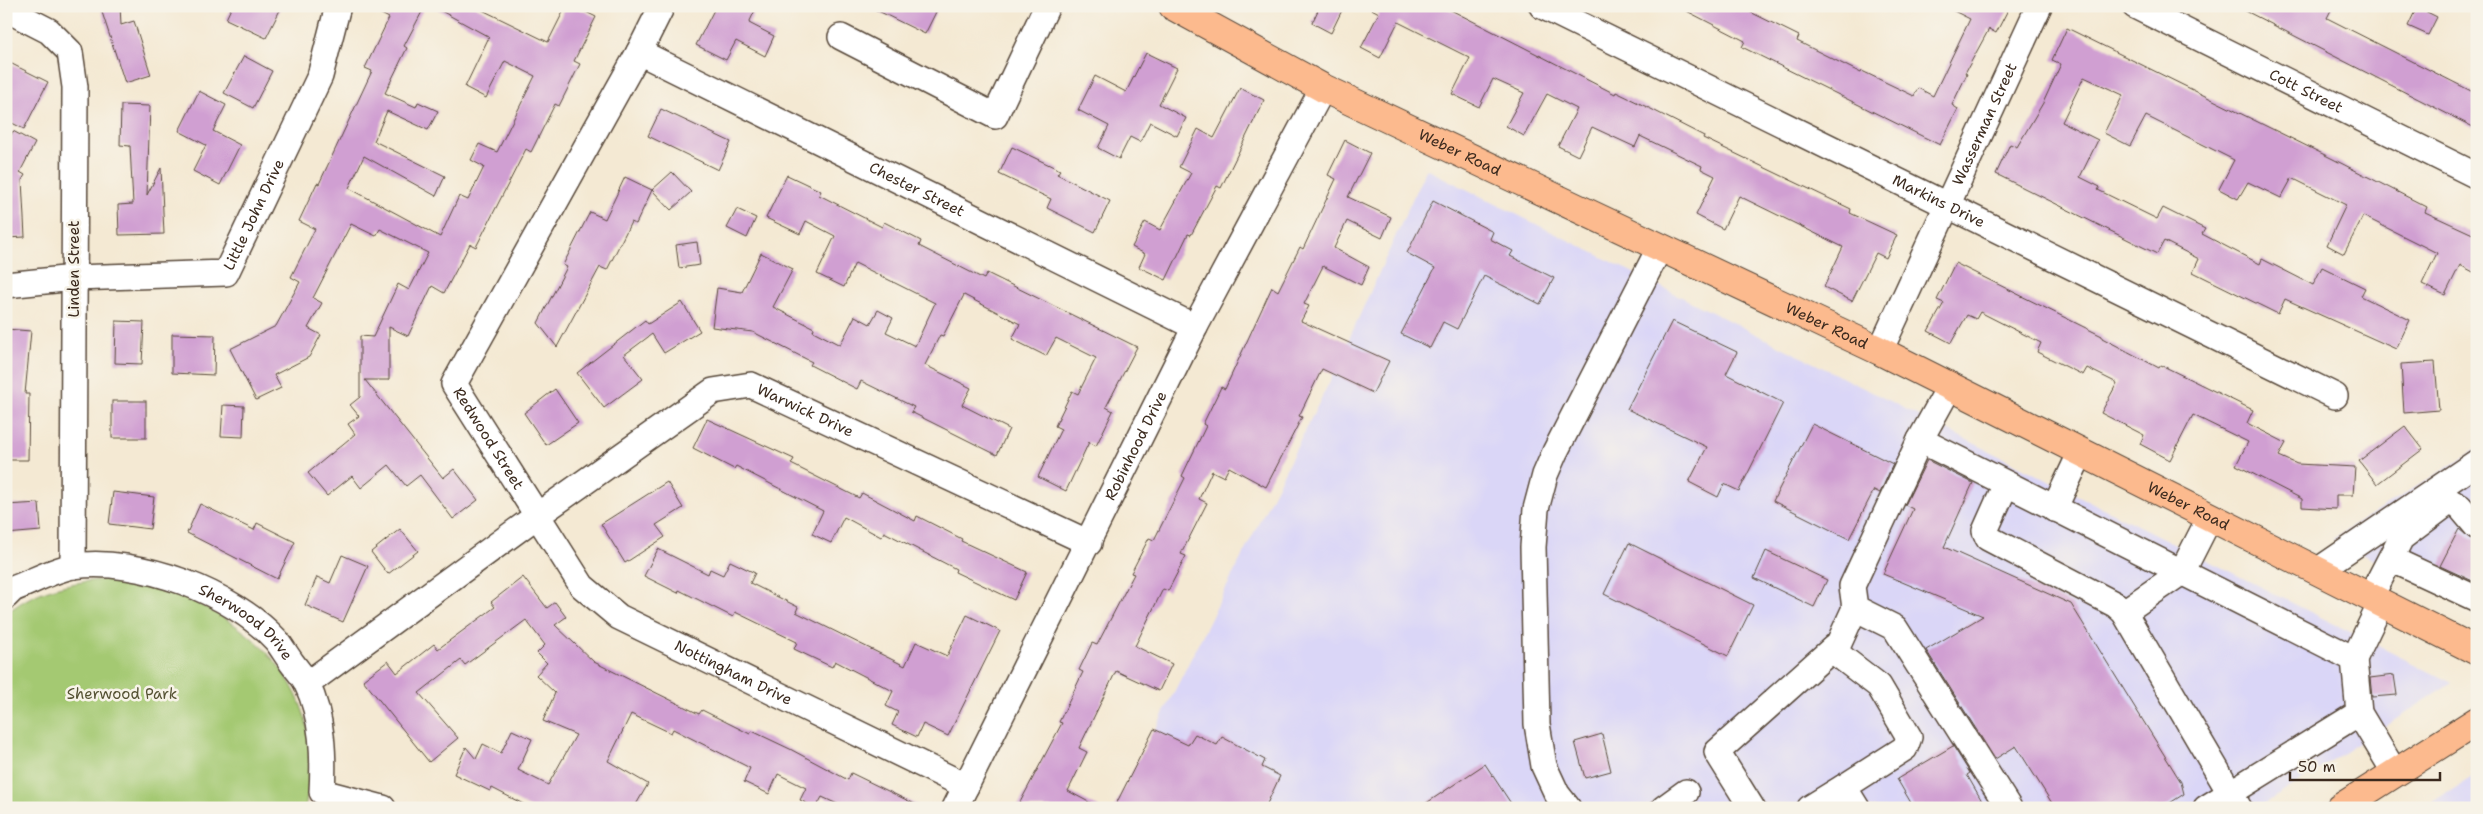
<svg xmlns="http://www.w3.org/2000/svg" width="2483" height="814" viewBox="0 0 2483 814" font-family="'Shantell Sans',sans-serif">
<rect width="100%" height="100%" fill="#f7f3e8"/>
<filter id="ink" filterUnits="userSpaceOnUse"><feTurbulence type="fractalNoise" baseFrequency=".02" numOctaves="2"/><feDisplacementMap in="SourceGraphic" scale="10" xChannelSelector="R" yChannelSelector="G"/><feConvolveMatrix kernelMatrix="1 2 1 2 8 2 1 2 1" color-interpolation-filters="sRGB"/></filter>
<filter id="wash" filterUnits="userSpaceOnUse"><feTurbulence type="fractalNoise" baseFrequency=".0096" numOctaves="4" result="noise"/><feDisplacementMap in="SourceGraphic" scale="20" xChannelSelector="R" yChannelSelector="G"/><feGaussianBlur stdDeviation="1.12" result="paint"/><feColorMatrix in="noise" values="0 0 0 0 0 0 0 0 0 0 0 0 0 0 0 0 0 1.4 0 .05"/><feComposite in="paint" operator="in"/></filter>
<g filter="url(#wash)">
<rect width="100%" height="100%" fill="#f4e9d3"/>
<g fill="#dad6f7">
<path d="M1426,169l1026,514 -194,125h-1142l214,-427z"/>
<path d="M2477,449v159l-145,-69z"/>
<path d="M2477,774v34h-53z"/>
</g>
<path fill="#a4c972" stroke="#707a48" d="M123,578c85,19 176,70 187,165 2,22 -1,43 -5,65h-299v-194c33,-29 75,-33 117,-36z"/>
<g id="blocks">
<g fill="#d09fd2">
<path d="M100,6h20l1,19 13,-4 17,54 -26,8z"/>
<path d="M232,6h50l-16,32 -40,-19z"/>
<path d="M366,6h59l-21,40 3,2 -22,45 31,14 2,-5 20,9 -10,19 -41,-19 -13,30 71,35 -9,20 -72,-40 -15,32 91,49 19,-41 9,4 16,-33 -13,-7 8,-16 18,8 38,-76 -30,-15 -19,37 -21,-11 24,-50 -57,-31h42l74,36 18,-36h8l22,11 -22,44 6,3 -21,42 -4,-2 -24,48 -5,-3 -50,98 -6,-3 -26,49 -12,-7 -24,50 -19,-9v53h-24l78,98 11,-9 24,31 -25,19 -33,-44 -14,11 -17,-21 -28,23 -9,-12 -25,20 -19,-23 47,-39 -7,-10 11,-8 -9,-11 10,-8v-61l13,1 25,-53 11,6 19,-37 -48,-24 -4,7 -25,-12 -38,74 9,5 -14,25 13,7 -12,22 -35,18 7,13 -25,12 -26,-51 46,-23 24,-44 -9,-5 24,-48 -16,-8 18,-38 2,1 53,-113 -7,-3 24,-50z"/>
<path d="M716,6h41l-8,17 25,13 -9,20 -29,-15 -10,19 -30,-15z"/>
<path d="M868,6h71l-14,28z"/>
<path d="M1320,6h24l-13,27 -19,-10z"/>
<path d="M1366,6h77l172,88 1,-2 37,18 51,26 -1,2 148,71 -1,4 47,22 -11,23 -10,-5 -24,48 -28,-14 19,-40 -104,-51 -16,33 -27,-14 19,-39 -14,-7 1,-3 -62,-30 -5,11 -43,-20 -14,29 -20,-10 19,-37 -30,-15 -23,42 -18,-10 18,-33 -31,-14 -14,28 -27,-13 18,-36 -72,-36 -18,36 -19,-10 18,-35z"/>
<path d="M1677,6h61l61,30 -2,5 64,32 1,-2 52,25 4,-8 15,8 37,-77 -26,-13h66l-14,27 -7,-4 -24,44 2,1 -15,31 6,4 -18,36 -198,-98 3,-6z"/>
<path d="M2236,6h97l-6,12 150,76v35z"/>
<path d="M2417,7l20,10 -9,18 -20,-9z"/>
<path d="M2067,28l264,130 96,49 -2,5 52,24v38l-17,-9 -15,30 -23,-11 15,-31 -74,-37 -19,38 -17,-9 19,-40 -54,-27 -11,20 -33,-16 -10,17 -19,-10 15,-29 -88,-44 -16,30 -26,-13 19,-38 -39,-18 -22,45 36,18 -18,37 20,10 -2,3 59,29 6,-11 42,21 -3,5 58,30 2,-5 51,26 9,-18 43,21 -4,8 49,24 -14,29 -111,-50 -7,15 -85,-42 6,-13 -35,-18 -7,13 -161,-80 14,-30 7,3 26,-44 18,-39 -9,-4z"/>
<path d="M1146,53l31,15 -18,36 27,14 -9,18 -27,-14 -10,20 -10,-5 -11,22 -21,-11 11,-22 -31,-16 17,-34 31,16z"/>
<path d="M244,56l28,15 -19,37 -29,-15z"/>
<path d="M6,61l42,21 -24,47 -18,-9z"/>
<path d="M1240,88l24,12 -43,88 -4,-2 -26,49 -3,-1 -22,46 -27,-13 6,-13 -13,-7 13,-25 15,8 31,-57 -12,-6 19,-38 16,9z"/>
<path d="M199,91l27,14 -13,26 27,14 -20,40 -27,-14 13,-26 -27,-14z"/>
<path d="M121,105l29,1 -3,89 14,-27 3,66 -45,1 -1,-30 15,-1 -3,-58 -10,-1z"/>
<path d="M661,109l70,33 -13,28 -70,-34z"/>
<path d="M13,131l22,12 -15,29 5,3 -3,5 3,57 -19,1v-94z"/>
<path d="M1345,140l25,13 -22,44 43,20 -9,21 -35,-17 -13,27 35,19 -8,18 -38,-19 -19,38 5,2 -8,15 88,40 -16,32 -51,-24 -23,47 3,1 -36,70 -37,-20 -5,10 -12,-6 -13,28 8,4 -26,51 5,2 -18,35 -5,-2 -28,57 37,18 -13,27 -43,-20 -37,77 8,4 -19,39 32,17h-83l45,-85 -3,-1 24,-50 -4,-2 13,-27 5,2 37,-71 -3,-1 18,-35 5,2 31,-62 -3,-2 24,-50 -3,-2 18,-37 4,2 47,-102 6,4 22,-44 3,2 33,-70 -8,-4z"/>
<path d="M1012,147l48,23 -3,4 53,27 -15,31 -48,-24 4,-9 -52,-25z"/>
<path d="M672,172l19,20 -20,18 -19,-20z"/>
<path d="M787,175l34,16 -2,4 63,32 2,-5 37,19 -2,5 65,33 3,-6 150,74 -31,60 7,4 -17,35 -7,-4 -23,49 -28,-14 23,-48 -6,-3 17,-35 6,3 18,-36 -40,-20 -10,18 -34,-17 8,-15 -56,-29 -21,41 -3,-1 -15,30 46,23 -9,17 47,24 -12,26 -86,-43 3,-5 -53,-26 -4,8 -47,-24 2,-3 -59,-30 -41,-5 5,-39 25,4 19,-39 32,16 -20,38 41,21 -1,3 27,14 15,-29 15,8 8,-14 15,8 -7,14 29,14 20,-43 -80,-40 -11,24 -27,-13 18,-38 -29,-15 -6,13 -34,-16z"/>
<path d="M625,177l27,13 -16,34 -5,-2 -24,48 -7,-3 -43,80 -19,-24 29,-56 -4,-2 27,-53 15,7z"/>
<path d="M1433,201l60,31 -3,7 23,12 -3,5 44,22 -14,26 -56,-28 -27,53 -14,-7 -13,26 -29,-14 34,-66 -28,-15z"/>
<path d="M737,209l19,9 -9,20 -20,-10z"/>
<path d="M697,242l3,23 -21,3 -3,-23z"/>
<path d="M1955,263l147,73v2l57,30 2,-3 92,45 -6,13 39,20 -7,13 18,8 58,3 -2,28h-17v14l-34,-2v-8l-66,-34 12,-23 -55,-27 -23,45 -30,-16 4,-9 -43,-22 16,-30 -30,-15 -4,7 -46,-23 4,-9 -61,-31 -4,7 -9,-4 -16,28 -23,-12 16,-28 -7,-3z"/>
<path d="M682,302l18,29 -36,22 -12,-19 -28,21 19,24 -39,29 -27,-35 68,-53 3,4z"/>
<path d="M116,321l28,1 -2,42 -27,-1z"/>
<path d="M1672,321l65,31 -11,22 57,29 -44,88 -15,-7 -6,13 -29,-15 18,-35 -80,-38z"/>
<path d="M6,329l25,2 -6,63h4l-1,66h-22z"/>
<path d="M172,334l43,1 -1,40 -42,-2z"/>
<path d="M2435,362l4,48 -35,3 -3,-49z"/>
<path d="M555,389l23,34 -32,22 -22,-32z"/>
<rect x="112" y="401" width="34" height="37"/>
<path d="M223,405l21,1 -1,31 -22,-1z"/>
<path d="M707,419l87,40 -3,5 68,34 3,-5 53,28 2,-5 45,23 -1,2 66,31 -13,28 -59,-28 1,-3 -72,-37 -3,5 -37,-20 -13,26 -19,-9 11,-23 -87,-45 -2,3 -41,-21z"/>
<path d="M1812,424l81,40 -13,29 -6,-3 -25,49 -76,-38z"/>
<path d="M2405,426l18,23 -46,35 -18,-23z"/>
<path d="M1927,460l46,23 -29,64 127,57 110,178 3,12 -22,14h-107l-39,-62 -21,13 -69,-109 57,-34 -100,-42 30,-65 -8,-4z"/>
<path d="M667,482l16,26 -27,17 9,12 -40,26 -24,-39z"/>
<path d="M113,492l41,5 -4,32 -41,-5z"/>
<path d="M39,503l2,28 -35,3v-29z"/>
<path d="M200,504l54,26 3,-7 38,19 -18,37 -90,-46z"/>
<path d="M400,529l18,22 -30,23 -17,-22z"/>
<path d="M2459,529l12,10 6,1v43l-37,-17z"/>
<path d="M1629,543l124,62 -25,51 -124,-62z"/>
<path d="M658,549l50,25 2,-5 13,6 7,-14 25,12 -5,10 48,24 -2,5 109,54 11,-24 31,14 20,-41 33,16 -52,105 -25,-12 -6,13 -25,-12 6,-13 -12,-6 7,-15 -58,-30 -3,6 -38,-18 3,-7 -62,-30 -2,5 -54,-27 -1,3 -34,-17z"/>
<path d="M1766,551l61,29 -13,27 -60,-29z"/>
<path d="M342,555l26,11 -25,56 -38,-17 12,-28 13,6z"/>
<path d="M523,577l24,31 8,-6 11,15 -11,8 39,37 105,52 3,-4 48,24 2,-3 38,18 58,31 3,-7 72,35h-77l-24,-11 -6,11 -16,-8 6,-12 -28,-14 -9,20 -25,-12 6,-14 -77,-39 -2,4 -40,-19 -23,47 40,23 -14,24h-103l-39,-20 -2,3 -36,-17 12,-27 10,12 7,-15 18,9 11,-23 20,9 -14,31 30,15 28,-50 -33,-14 12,-28 -19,-18 11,-12 -10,-10 8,-8 -19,-25 -61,45 -4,-5 -42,33 39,45 -29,24 -66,-82 25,-19 9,12 37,-29 4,5 57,-42 -4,-5z"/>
<path d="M2394,675l3,20 -25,2 -2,-19z"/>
<path d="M1154,729l34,16 7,-11 22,11 5,-8 43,23 -3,7 18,9 -15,32h-151z"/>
<path d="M1602,734l9,37 -26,7 -10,-36z"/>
<path d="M1953,746l17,27 -3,2 19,33h-72l-17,-29z"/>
<path d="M1485,764l29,44h-95z"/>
</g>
</g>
</g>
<g filter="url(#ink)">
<use href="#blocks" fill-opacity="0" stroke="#574739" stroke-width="1"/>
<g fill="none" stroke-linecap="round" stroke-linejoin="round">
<defs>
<g id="minor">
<path id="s1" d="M662,6l-23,46 -185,332 128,202 37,31 347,169"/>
<path id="s2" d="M1542,6l793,390"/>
<path id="s3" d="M2135,6l342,170"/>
<path d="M6,9l43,22 21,21 5,35 -2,479"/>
<path d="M841,37l154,79 52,-110"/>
<path id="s4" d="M639,52l556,275"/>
<path id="s5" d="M6,285l68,-7 152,-5 94,-197 18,-70"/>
<path id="s6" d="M1880,351l159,-345"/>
<path d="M1950,386l-30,54 -68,146 3,22 40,20 114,180"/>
<path d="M1920,440l434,219 5,54 36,60"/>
<path d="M2006,484l-21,47 3,7 128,67 8,7 115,196"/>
<path d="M2435,493l25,14 16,19"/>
<path d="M2054,509l27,-57"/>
<path d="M2391,559l86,40"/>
<path d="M2317,571l160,-109"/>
<path id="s7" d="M6,596l7,-7c19,-7 41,-20 61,-23 65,-9 158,26 203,75 5,7 10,15 15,22 5,7 12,14 15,21 16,34 17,72 15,108l61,16"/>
<path d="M2370,598l31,-60 48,-36"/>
<path d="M2124,612l58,-40 28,-55"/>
<path d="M1832,650l47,36 30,51 -4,11 -61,39 13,21"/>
<path d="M2354,659l27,-56"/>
<path id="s8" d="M307,684l231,-169 175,-124 38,-6 338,158"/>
<path id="s9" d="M955,808l240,-481 128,-239"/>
<path d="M1568,808l-11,-14 -13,-28 -7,-42 -4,-177 3,-38 9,-34 10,-23 105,-205"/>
<path d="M1664,808l22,-16"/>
<path d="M1752,808l-35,-56 122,-109 16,-35"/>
<path d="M1810,808l34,-21"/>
<path d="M2206,808l153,-95"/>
</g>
<g id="major">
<path id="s10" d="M1173,6l150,82 557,263 597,300"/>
<path d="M2340,808l137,-87"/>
</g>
</defs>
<use href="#minor" stroke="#574739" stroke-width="28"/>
<use href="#major" stroke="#574739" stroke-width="30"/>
<use href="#minor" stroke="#fff" stroke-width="25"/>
<use href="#major" stroke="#fcba8e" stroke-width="28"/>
</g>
</g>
<g text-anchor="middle" stroke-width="5" stroke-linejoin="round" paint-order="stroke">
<g font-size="15" fill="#3b2a1e" stroke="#f7f3e8">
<text dy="5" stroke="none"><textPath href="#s3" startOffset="191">Cott Street</textPath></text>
<text dy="5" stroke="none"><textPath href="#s6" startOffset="250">Wasserman Street</textPath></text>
<text dy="5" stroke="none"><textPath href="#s10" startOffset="322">Weber Road</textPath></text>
<text dy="5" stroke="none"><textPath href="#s4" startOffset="310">Chester Street</textPath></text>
<text dy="5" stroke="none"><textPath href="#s2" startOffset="442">Markins Drive</textPath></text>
<text dy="5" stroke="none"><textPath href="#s5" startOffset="285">Little John Drive</textPath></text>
<text transform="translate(74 269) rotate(-90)" y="5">Linden Street</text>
<text dy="5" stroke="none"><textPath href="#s10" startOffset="728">Weber Road</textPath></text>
<text dy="5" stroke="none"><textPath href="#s8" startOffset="599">Warwick Drive</textPath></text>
<text dy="5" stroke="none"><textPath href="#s1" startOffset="496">Redwood Street</textPath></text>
<text dy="5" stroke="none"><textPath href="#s9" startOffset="405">Robinhood Drive</textPath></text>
<text dy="5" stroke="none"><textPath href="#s10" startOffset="1132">Weber Road</textPath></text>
<text dy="5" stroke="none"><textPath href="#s7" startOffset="262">Sherwood Drive</textPath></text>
<text dy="5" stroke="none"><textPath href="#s1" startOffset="846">Nottingham Drive</textPath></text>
</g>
<g font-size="15" fill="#555233" stroke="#f7f3e8">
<text x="122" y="699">Sherwood Park</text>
</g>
</g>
<rect width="2483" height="814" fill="none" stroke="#f7f3e8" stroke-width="25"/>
<path d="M2290 772v8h150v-8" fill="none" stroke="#3b2a1e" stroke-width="2.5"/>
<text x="2298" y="772" font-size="15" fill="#3b2a1e" stroke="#f7f3e8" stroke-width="4" paint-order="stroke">50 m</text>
</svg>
